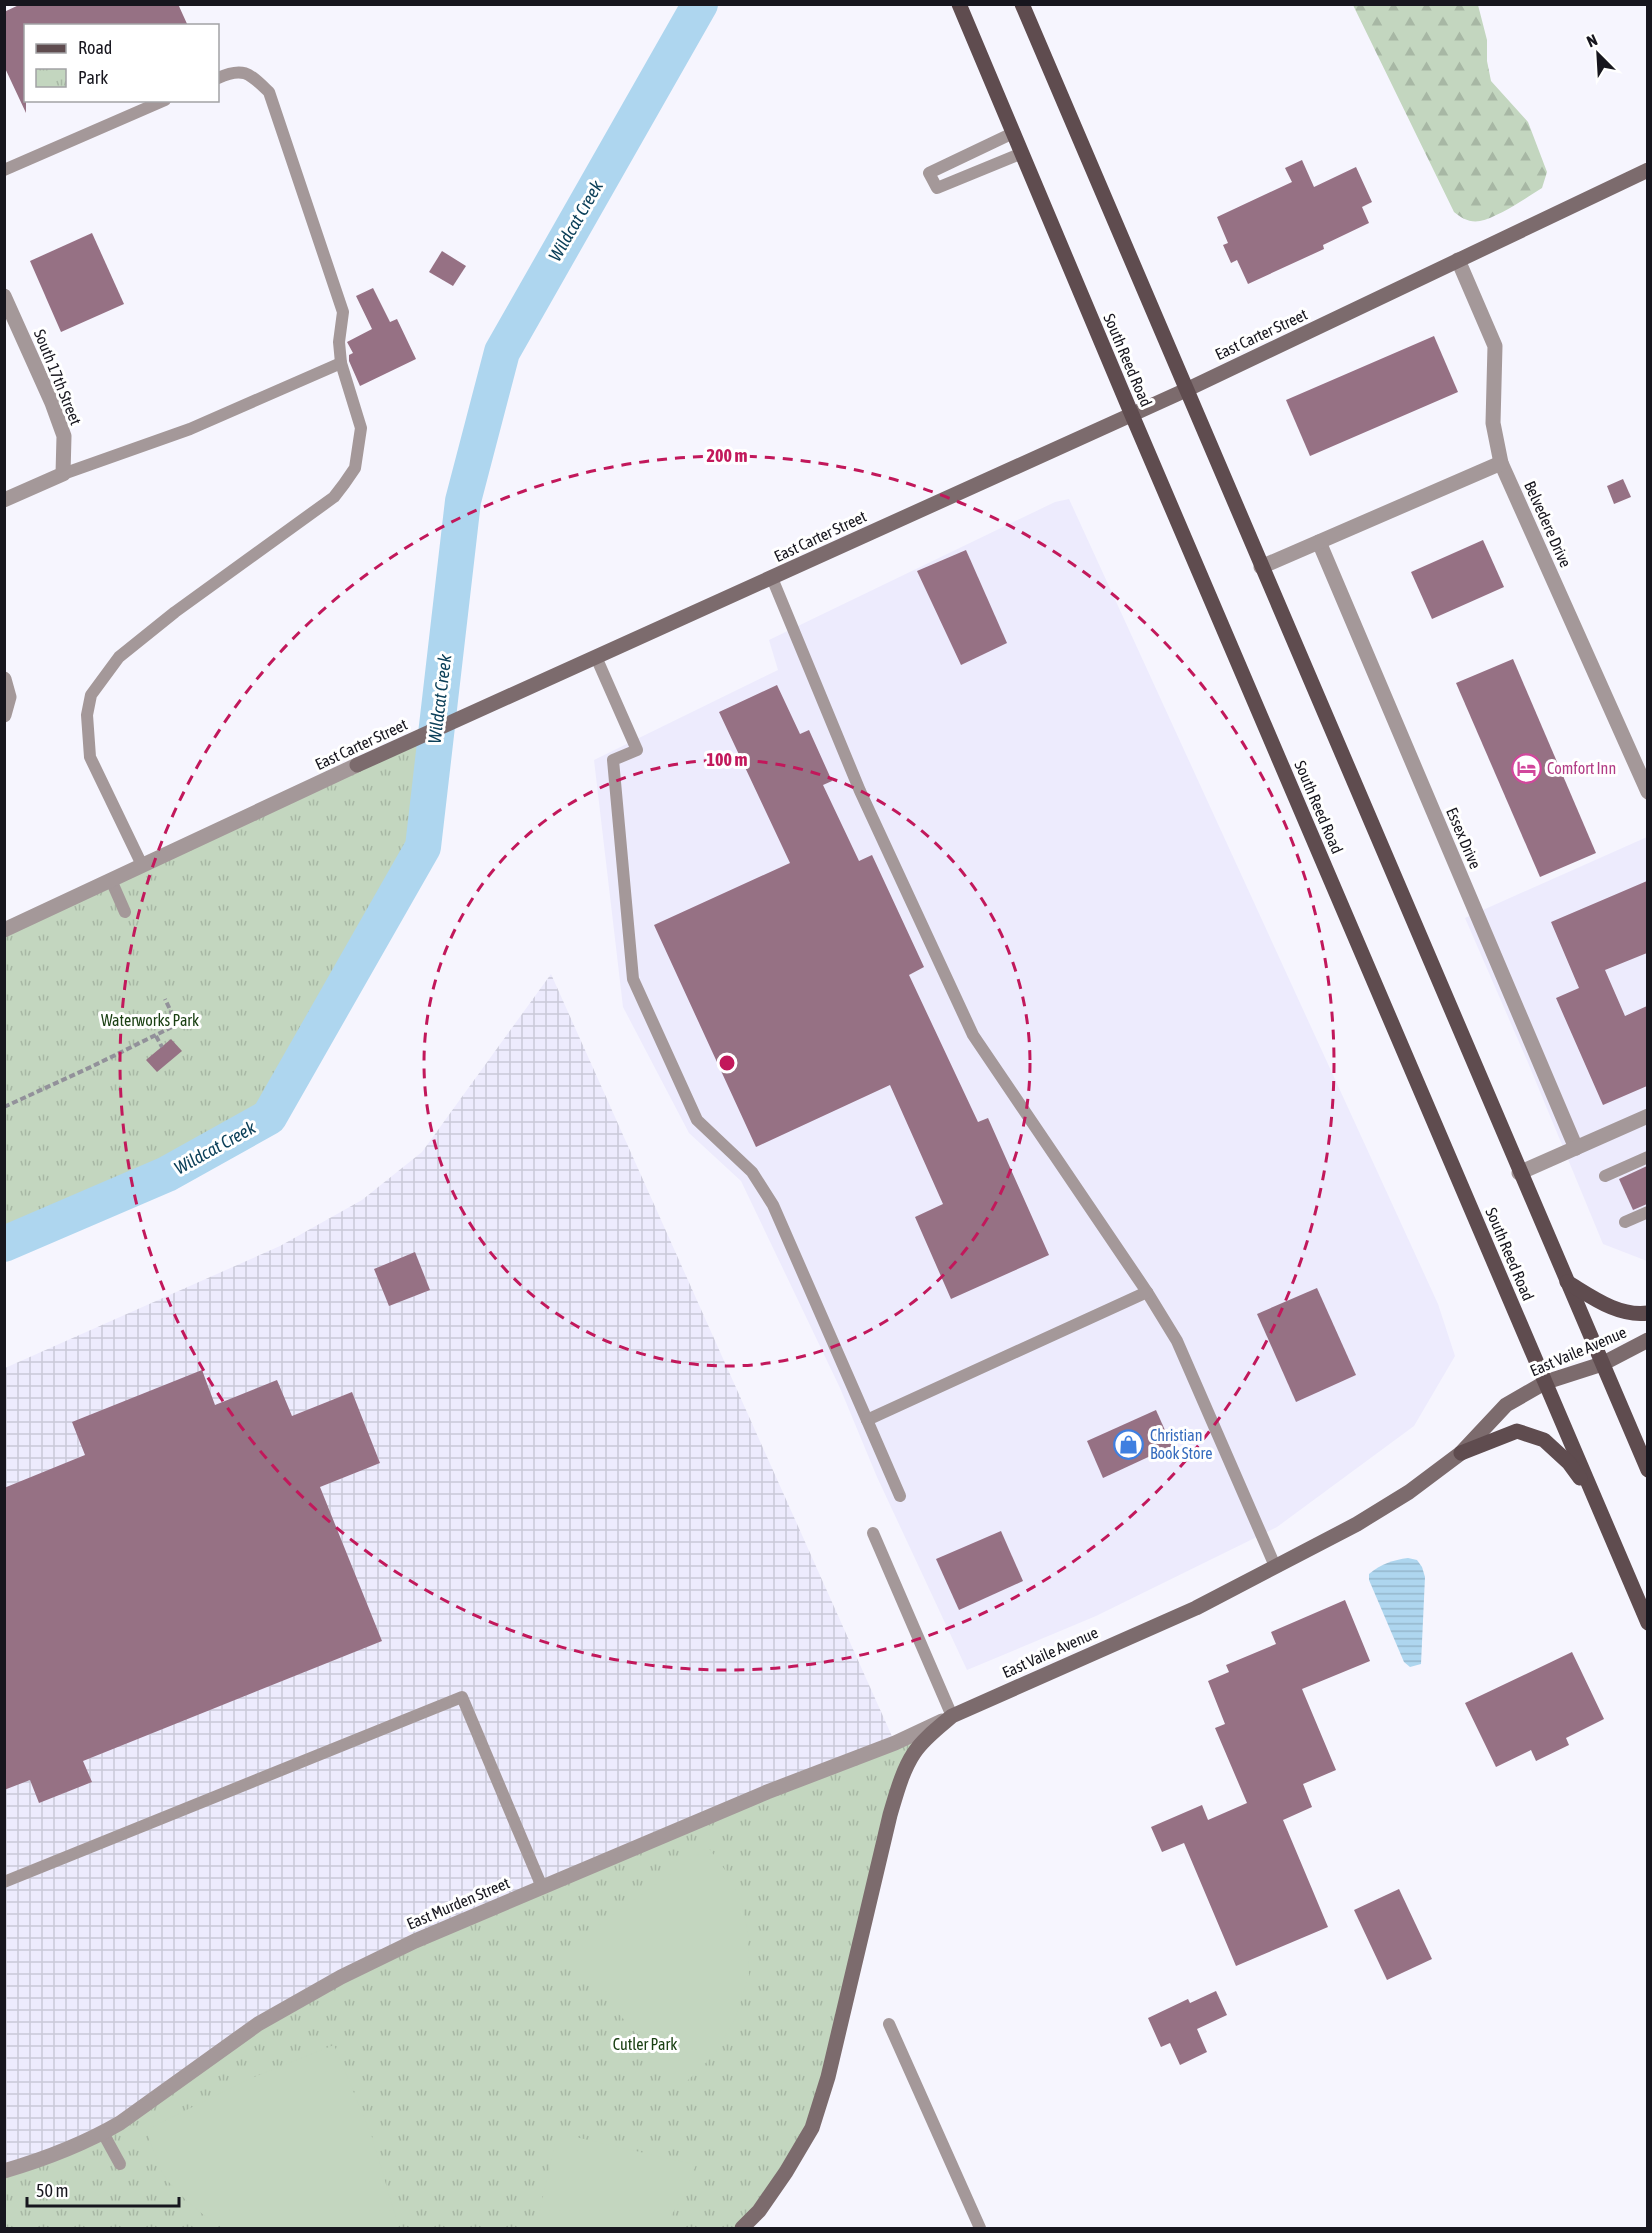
<svg xmlns="http://www.w3.org/2000/svg" width="1652" height="2233" viewBox="0 0 1652 2233" font-family="'Asap Condensed',sans-serif">
<defs>
<pattern id="industrial-grid" width="8" height="8" patternUnits="userSpaceOnUse" patternTransform="scale(1.5)"><rect width="8" height="8" fill="#edebfd"/><path d="M0 4h8M4 0v8" fill="none" stroke="#cac9d8"/></pattern>
<pattern id="forest-firs" width="22" height="20" patternUnits="userSpaceOnUse" patternTransform="scale(1.5)"><rect width="22" height="20" fill="#c3d6bf"/><path d="M5 1l3.5 6h-7zM16 11l3.5 6h-7z" fill="#a7b7a4"/></pattern>
<pattern id="park-tufts" width="24" height="20" patternUnits="userSpaceOnUse" patternTransform="scale(1.5)"><rect width="24" height="20" fill="#c3d6bf"/><path d="M3 7l-1-3M5 7V3M7 7l1-3M15 17l-1-3M17 17v-4M19 17l1-3" fill="none" stroke="#a7b7a4"/></pattern>
<pattern id="water-rules" width="6" height="5" patternUnits="userSpaceOnUse" patternTransform="scale(1.5)"><rect width="6" height="5" fill="#aed6ef"/><path d="M0 2.5h6" fill="none" stroke="#95b7cc"/></pattern>
</defs>
<rect width="100%" height="100%" fill="#f6f5fe"/>
<g fill="#edebfd">
<path d="M1069,499l369,805 17,52 -41,70 -137,101 -181,89 -129,54 -90,-193 -37,-89 -99,-207 -52,-48 -66,-126 -29,-247 184,-90 -9,-30 286,-138z"/>
<path d="M1647,837v424l-44,-17 -74,-179 -64,-147z"/>
</g>
<path fill="url(#industrial-grid)" d="M551,974l344,769 -775,380 -115,48v-803l275,-122 82,-46 60,-48z"/>
<path fill="url(#forest-firs)" d="M1353,5h125l9,35v21l4,20 37,41 19,50 -5,16c-16,10 -44,29 -62,33 -10,2 -19,-3 -26,-9z"/>
<g fill="url(#park-tufts)">
<path d="M438,729l-15,118 -154,270 -102,57 -162,70 -1,-314z"/>
<path d="M918,1733l-4,20 -102,375 -70,100h-737v-57l64,-22 272,-172z"/>
</g>
<g fill="#c3d6bf">
<path d="M708,1847l23,31 11,27 6,28 1,42 -14,44 -20,35 -31,30 -123,-132z"/>
<path d="M334,2045l37,89 28,94h-175c-18,-9 -54,-39 -63,-58 -6,-13 -10,-27 -15,-40l103,-51z"/>
<path d="M567,2135l129,30 -11,27 -21,36h-128l19,-85z"/>
</g>
<path fill="url(#water-rules)" d="M1408,1558l9,2 5,7 3,10 -4,87 -11,3 -6,-5 -35,-82v-6c12,-10 24,-14 39,-16z"/>
<g fill="none" stroke-linecap="round" stroke-linejoin="round">
<path stroke="#aed6ef" stroke-width="36" d="M4,1244l163,-70 102,-57 154,-270 40,-346 39,-149 198,-348"/>
</g>
<g fill="#967184">
<path d="M21,4h157l10,22h-162v87l-22,-47v-54z"/>
<path d="M1302,160l12,27 42,-20 16,35 -10,5 7,16 -46,22 1,4 -76,35 -11,-24 -6,3 -8,-18 5,-2 -11,-26 75,-35 -7,-14z"/>
<path d="M92,233l32,71 -63,28 -31,-71z"/>
<path d="M442,251l24,15 -13,20 -24,-14z"/>
<path d="M373,288l17,34 7,-3 19,40 -56,27 -11,-25v-6l4,-2 -6,-11 25,-13 -16,-33z"/>
<path d="M1434,336l24,56 -148,64 -24,-56z"/>
<path d="M1623,479l8,18 -17,7 -7,-18z"/>
<path d="M1483,540l21,47 -72,32 -21,-47z"/>
<path d="M966,550l41,93 -46,22 -44,-94z"/>
<path d="M1513,659l83,194 -56,24 -84,-194z"/>
<path d="M777,685l23,49 9,-4 23,51 -9,4 36,76 13,-6 52,112 -15,8 69,147 10,-4 61,137 -98,44 -36,-82 28,-13 -53,-119 -134,62 -102,-222 136,-62 -71,-151z"/>
<path d="M1647,881v72l-42,17 20,46 22,-10v80l-44,19 -47,-107 23,-10 -28,-66z"/>
<path d="M171,1039l11,12 -25,21 -11,-12z"/>
<path d="M1647,1166v38l-14,6 -14,-31z"/>
<path d="M415,1252l15,38 -41,16 -15,-37z"/>
<path d="M1317,1288l39,87 -60,27 -39,-88z"/>
<path d="M202,1370l13,35 62,-25 15,36 60,-24 28,71 -60,24 62,154 -299,120 9,21 -53,21 -9,-23 -26,10v-302l81,-33 -13,-33z"/>
<path d="M1156,1410l16,36 -69,32 -16,-37z"/>
<path d="M1001,1531l22,50 -64,29 -23,-51z"/>
<path d="M1345,1600l25,61 -68,28 34,81 -33,14 9,23 -29,13 45,107 -92,39 -52,-123 -22,9 -11,-25 51,-22 6,15 39,-17 -32,-75 10,-4 -17,-43 21,-9 -3,-7 50,-21 -5,-12z"/>
<path d="M1572,1652l32,67 -38,19 3,7 -33,16 -5,-11 -35,17 -31,-64z"/>
<path d="M1399,1889l33,70 -45,21 -33,-70z"/>
<path d="M1216,1991l11,24 -30,14 10,23 -27,13 -10,-22 -9,4 -13,-29 40,-19 2,4z"/>
</g>
<g fill="none" stroke-linecap="round" stroke-linejoin="round">
<g stroke="#92919a" stroke-width="4" stroke-dasharray="6 3" stroke-linecap="butt">
<path d="M156,1036l6,11"/>
<path d="M4,1107l89,-41 79,-39 3,-7 -10,-21"/>
</g>
<g stroke="#a49899" stroke-width="12">
<path d="M1013,133l-84,40 8,15 85,-35"/>
<path d="M4,170l161,-70"/>
<path d="M63,474l127,-45 151,-66"/>
<path d="M772,578l88,213 113,244 174,257 30,49 98,225"/>
<path d="M596,657l41,93 -24,10 20,219 64,141 55,52 21,33 94,215 280,-128"/>
<path d="M142,865l-52,-108 -3,-42 4,-20 28,-38 56,-45 159,-115 10,-13 11,-16 6,-40 -20,-65 -2,-21 4,-30 -74,-220c-19,-18 -25,-26 -51,-14"/>
<path d="M111,880l14,32"/>
<path d="M1605,1176l43,-19"/>
<path d="M1625,1222l23,-10"/>
<path d="M867,1420l33,76"/>
<path d="M873,1533l79,183"/>
<path d="M4,1882l458,-185 80,190"/>
<path d="M889,2024l91,204"/>
<path d="M103,2133l17,31"/>
</g>
<g stroke="#a49899" stroke-width="15">
<path d="M1458,260l37,86 -2,77 8,40 147,329"/>
<path d="M4,296l48,107 12,33 -1,38 -59,26"/>
<path d="M1319,542l257,606"/>
<path d="M1261,567l240,-104"/>
<path d="M4,679l5,18 -5,18"/>
<path d="M4,930l353,-165"/>
<path d="M1519,1173l129,-57"/>
<path d="M4,2171c41,-12 80,-27 116,-48l138,-99 83,-47 74,-36 352,-149 128,-49 47,-22"/>
</g>
<g stroke="#7c6b6d" stroke-width="15">
<path d="M357,765l829,-375 462,-220"/>
<path d="M742,2228l17,-17 27,-39 26,-44 16,-51 62,-262c6,-20 12,-44 24,-62 9,-14 25,-26 38,-37l244,-108 161,-84 52,-32 52,-39 45,-48 40,-23 56,-18 46,-24"/>
</g>
<g stroke="#5f4c4f" stroke-width="15">
<path d="M959,4l173,411 516,1208"/>
<path d="M1022,4l626,1466"/>
<path d="M1567,1282c25,15 51,35 81,31"/>
<path d="M1461,1453l56,-22 27,9 25,23 11,15"/>
</g>
</g>
<g fill="none" stroke="#c2185b" stroke-width="3" stroke-dasharray="10 8">
<circle cx="727" cy="1063" r="303"/>
<circle cx="727" cy="1063" r="607"/>
</g>
<defs>
<symbol id="hotel-ring" viewBox="-11 -11 22 22"><circle r="9.5" fill="#fff" stroke="#d1479c" stroke-width="1.5"/><path d="M-6-4.5h1.5V1H6V5H4.5V3h-9V5H-6ZM-4 0a1.8 1.8 0 1 1 3.6 0ZM.5 0V-2.5h3Q6-2.5 6 0Z" fill="#d1479c"/></symbol>
<symbol id="shop-ring" viewBox="-11 -11 22 22"><circle r="9.5" fill="#fff" stroke="#3f7fe0" stroke-width="1.5"/><path d="M-5-2.5h2.3a2.7 3.5 0 0 1 5.4 0H5L5.5 6h-11ZM-1.5-2.5h3a1.5 2.3 0 0 0-3 0Z" fill="#3f7fe0"/></symbol>
</defs>
<g fill-rule="evenodd">
<use href="#hotel-ring" x="1510" y="752" width="33" height="33"/>
<use href="#shop-ring" x="1112" y="1428" width="33" height="33"/>
</g>
<g text-anchor="middle" stroke-width="6" stroke-linejoin="round" paint-order="stroke">
<g font-size="16" fill="#17161e" stroke="#fff">
<text transform="translate(1261 334) rotate(-25)" y="6">East Carter Street</text>
<text transform="translate(1128 360) rotate(67)" y="6">South Reed Road</text>
<text transform="translate(58 377) rotate(68)" y="6">South 17th Street</text>
<text transform="translate(1548 524) rotate(66)" y="6">Belvedere Drive</text>
<text transform="translate(820 536) rotate(-25)" y="6">East Carter Street</text>
<text transform="translate(361 744) rotate(-25)" y="6">East Carter Street</text>
<text transform="translate(1319 807) rotate(67)" y="6">South Reed Road</text>
<text transform="translate(1464 838) rotate(67)" y="6">Essex Drive</text>
<text transform="translate(1510 1254) rotate(67)" y="6">South Reed Road</text>
<text transform="translate(1578 1351) rotate(-23)" y="6">East Vaile Avenue</text>
<text transform="translate(1050 1652) rotate(-24)" y="6">East Vaile Avenue</text>
<text transform="translate(458 1903) rotate(-23)" y="6">East Murden Street</text>
</g>
<g font-size="16" fill="#b23c85" stroke="#fff" text-anchor="start">
<text x="1547" y="774">Comfort Inn</text>
</g>
<g font-size="16" fill="#1a4013" stroke="#fff">
<text x="150" y="1026">Waterworks Park</text>
<text x="645" y="2050">Cutler Park</text>
</g>
<g font-size="16" fill="#366cbe" stroke="#fff" text-anchor="start">
<text x="1150" y="1441">Christian<tspan x="1150" dy="18">Book Store</tspan></text>
</g>
<g font-size="18" font-style="italic" fill="#0c4059" stroke="#fff">
<text transform="translate(576 221) rotate(-60)" y="6">Wildcat Creek</text>
<text transform="translate(440 699) rotate(-83)" y="6">Wildcat Creek</text>
<text transform="translate(215 1148) rotate(-29)" y="6">Wildcat Creek</text>
</g>
</g>
<circle cx="727" cy="1063" r="9" fill="#c2185b" stroke="#fff" stroke-width="3"/>
<g font-size="18" text-anchor="middle" font-weight="bold" fill="#c2185b" stroke="#fff" stroke-width="6" stroke-linejoin="round" paint-order="stroke">
<text x="727" y="462">200 m</text>
<text x="727" y="766">100 m</text>
</g>
<rect width="1652" height="2233" fill="none" stroke="#17161e" stroke-width="12"/>
<rect x="24" y="24" width="195" height="78" fill="#ffffff" stroke="#a2a2a5" stroke-width="1.5"/>
<rect x="36" y="44" width="30" height="9" fill="#5f4c4f" stroke="#a2a2a5" stroke-width="1.5"/>
<text x="78" y="54" font-size="18" fill="#17161e">Road</text>
<rect x="36" y="69" width="30" height="18" fill="url(#park-tufts)" stroke="#a2a2a5" stroke-width="1.5"/>
<text x="78" y="84" font-size="18" fill="#17161e">Park</text>
<g transform="translate(1598 54) rotate(336)" stroke="#ffffff" stroke-width="4.5" paint-order="stroke">
<path d="M0-4.5L10 22L0 15L-10 22Z" fill="#17161e"/>
<text y="-9" font-size="16" font-weight="bold" text-anchor="middle" fill="#17161e">N</text>
</g>
<path d="M27 2197v9h152v-9" fill="none" stroke="#17161e" stroke-width="3"/>
<text x="36" y="2197" font-size="18" fill="#17161e" stroke="#ffffff" stroke-width="4.5" paint-order="stroke">50 m</text>
</svg>
